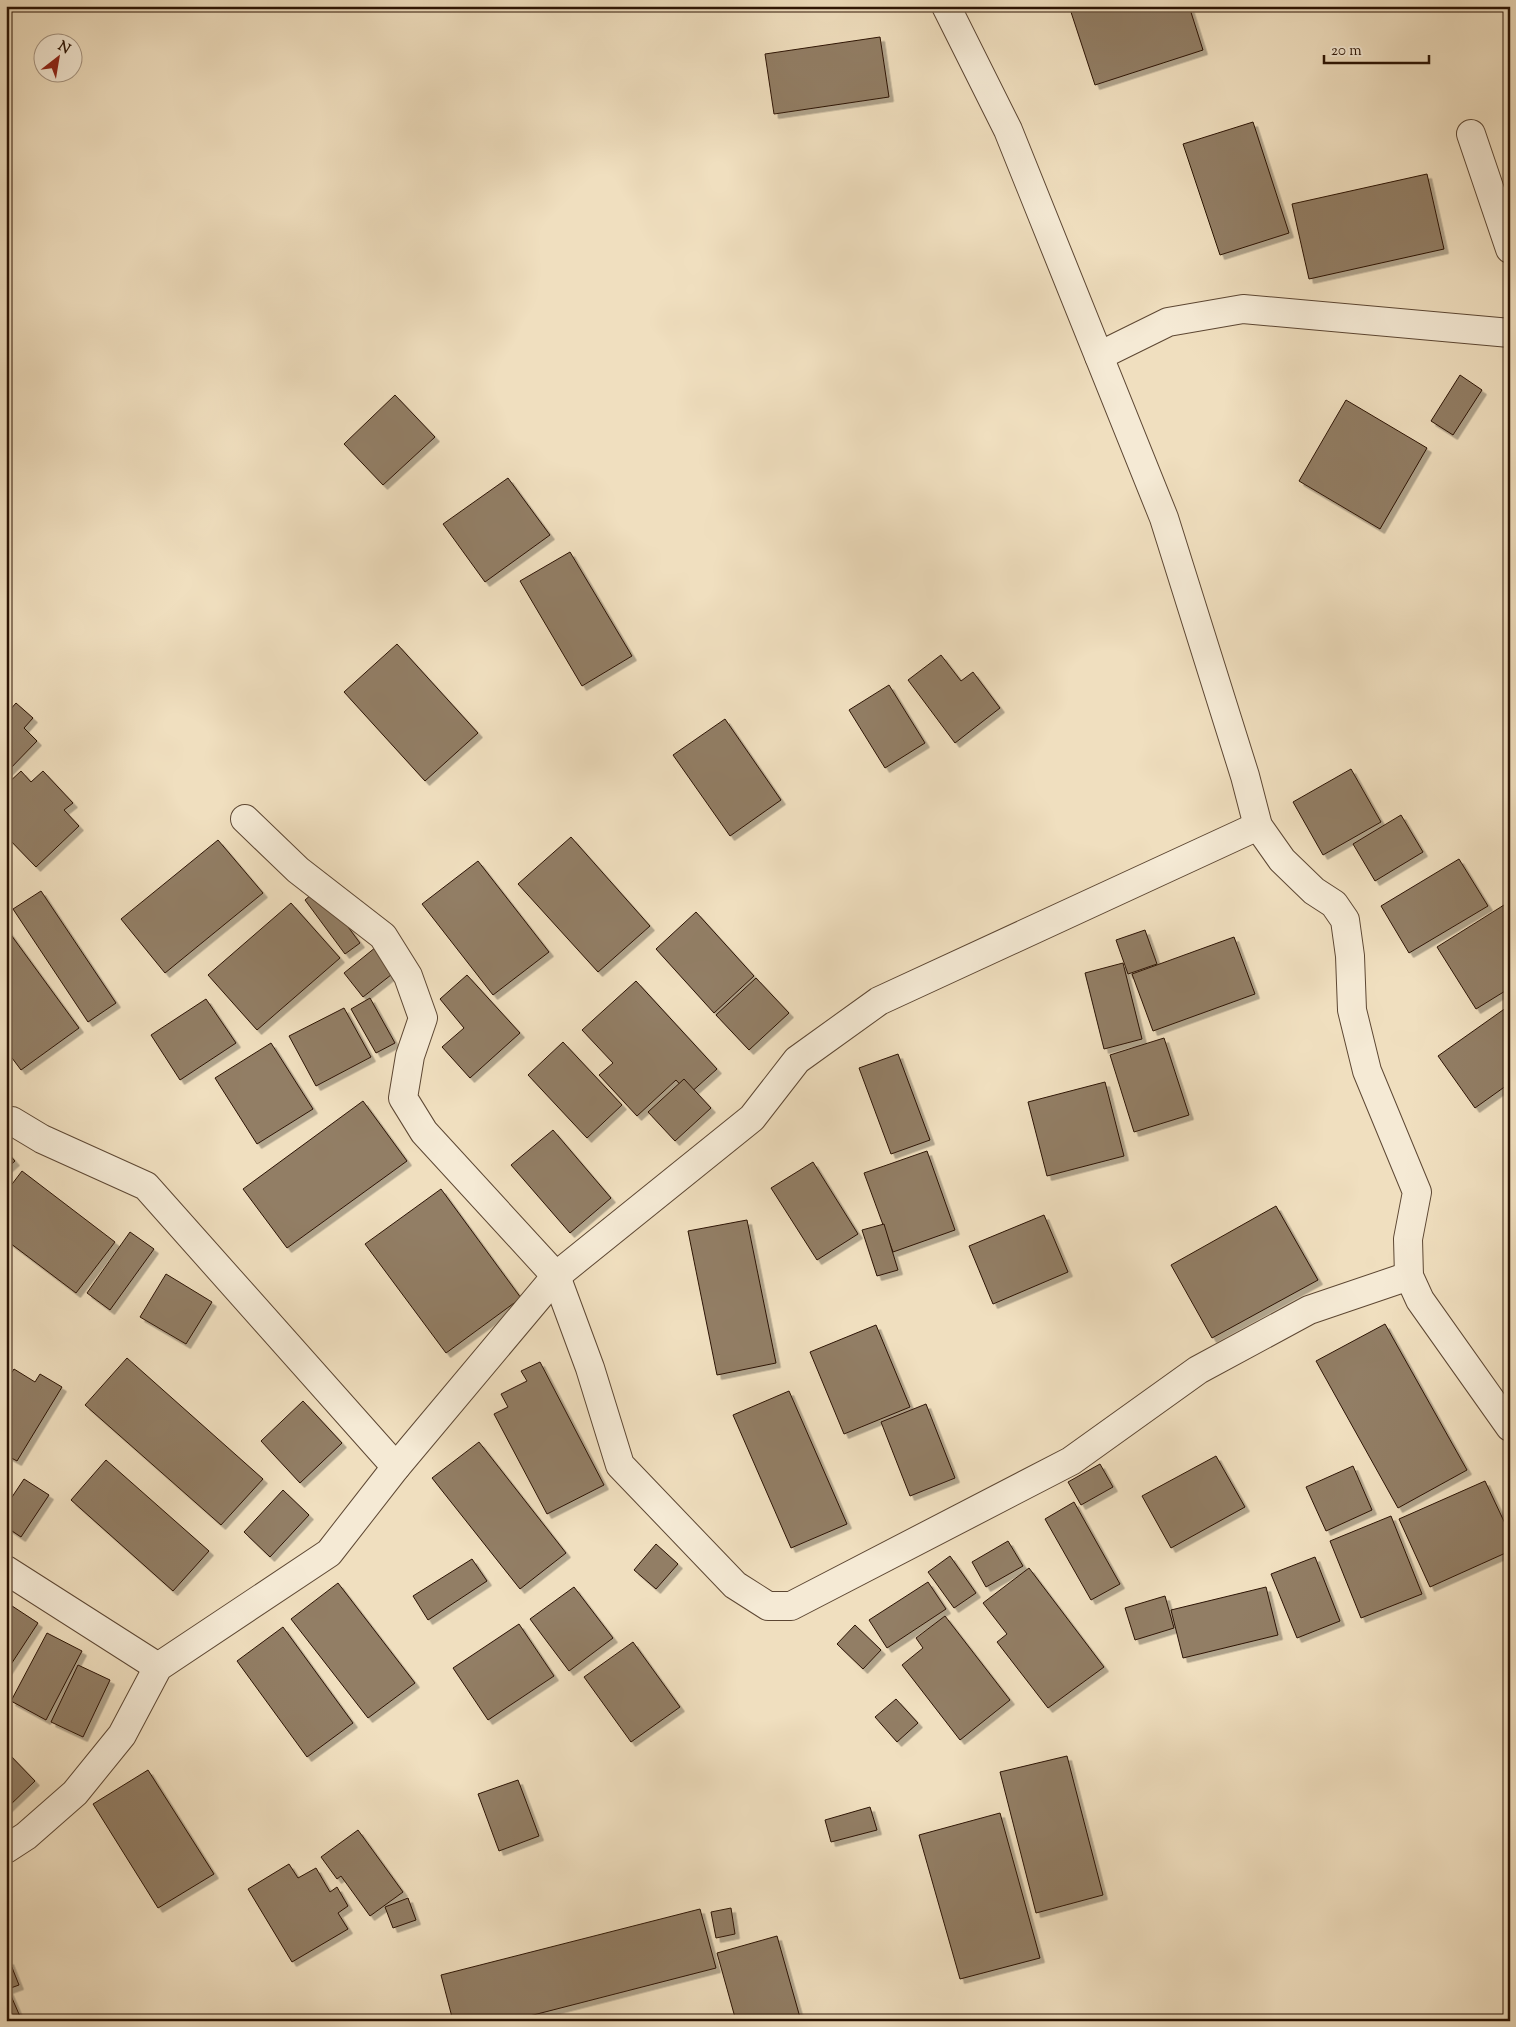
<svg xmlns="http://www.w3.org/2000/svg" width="1516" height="2027" viewBox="0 0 1516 2027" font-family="'Sorts Mill Goudy',serif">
<defs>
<filter id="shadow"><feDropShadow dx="4.5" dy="4.5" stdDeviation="0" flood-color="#0004"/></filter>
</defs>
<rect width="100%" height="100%" fill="#f0dfbf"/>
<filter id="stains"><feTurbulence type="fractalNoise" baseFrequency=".004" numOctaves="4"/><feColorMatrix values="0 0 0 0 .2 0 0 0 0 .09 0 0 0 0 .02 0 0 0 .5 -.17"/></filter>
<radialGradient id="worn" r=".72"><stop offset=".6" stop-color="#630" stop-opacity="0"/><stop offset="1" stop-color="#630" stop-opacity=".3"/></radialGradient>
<g fill="#927e65" stroke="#2c1404" filter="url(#shadow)">
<path d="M1069,6h120l14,44 -108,35z"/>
<path d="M880,37l9,60 -115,17 -9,-60z"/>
<path d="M1253,122l36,111 -69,22 -37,-111z"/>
<path d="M1427,174l17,75 -135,30 -17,-75z"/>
<path d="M1460,375l22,15 -29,45 -22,-14z"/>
<path d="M395,395l40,42 -52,48 -39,-41z"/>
<path d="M1346,400l81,48 -47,81 -81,-48z"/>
<path d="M508,478l42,57 -65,47 -42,-58z"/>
<path d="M570,552l62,104 -50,30 -62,-105z"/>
<path d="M397,644l81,89 -53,48 -81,-89z"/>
<path d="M941,655l20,26 12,-9 27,36 -45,35 -47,-63z"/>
<path d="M889,685l36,58 -40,25 -36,-58z"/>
<path d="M16,703l17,15 -9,10 13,13 -31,32v-64l3,2z"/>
<path d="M725,719l56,81 -51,36 -57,-81z"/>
<path d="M1351,769l30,53 -58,33 -30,-53z"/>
<path d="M21,771l10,11 12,-11 30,32 -9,7 15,16 -43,41 -30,-31v-51z"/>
<path d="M1401,815l22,37 -48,29 -22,-37z"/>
<path d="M571,837l79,89 -52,46 -80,-88z"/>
<path d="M218,840l45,53 -98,80 -44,-54z"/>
<path d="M1459,859l29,47 -79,47 -28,-47z"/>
<path d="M478,861l71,91 -56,43 -71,-91z"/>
<path d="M319,888l41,55 -15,11 -40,-54z"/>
<path d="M41,891l75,112 -28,19 -75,-113z"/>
<path d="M291,903l49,55 -83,72 -49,-55z"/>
<path d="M1504,905l6,9v74l-34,21 -39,-62z"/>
<path d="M696,912l58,64 -40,37 -58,-64z"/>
<path d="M6,928l73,100 -58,42 -15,-20z"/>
<path d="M1145,930l12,34 -29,10 -12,-34z"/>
<path d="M1234,937l21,57 -102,37 -21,-57z"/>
<path d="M376,947l20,24 -33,26 -19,-24z"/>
<path d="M1123,963l19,76 -38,10 -19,-76z"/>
<path d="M467,975l53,58 -50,45 -28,-31 22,-19 -24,-29z"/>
<path d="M756,978l33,35 -40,37 -33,-35z"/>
<path d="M636,981l81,88 -28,25 -13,-14 -39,36 -38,-41 14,-12 -31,-33z"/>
<path d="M370,998l25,45 -19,10 -25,-44z"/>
<path d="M206,999l30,44 -56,37 -29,-45z"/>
<path d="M1510,1005v78l-35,25 -37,-52z"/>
<path d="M344,1008l27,49 -55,29 -27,-50z"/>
<path d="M1164,1038l25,77 -55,17 -24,-77z"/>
<path d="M563,1042l59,63 -35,33 -59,-63z"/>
<path d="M271,1043l42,66 -56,35 -42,-66z"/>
<path d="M898,1054l32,86 -39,14 -32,-86z"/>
<path d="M684,1079l27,29 -36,33 -27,-29z"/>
<path d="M1105,1082l19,74 -77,20 -19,-74z"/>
<path d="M363,1101l44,60 -120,87 -44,-59z"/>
<path d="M553,1130l58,68 -41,35 -59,-68z"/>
<path d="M6,1151l9,10 -9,8z"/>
<path d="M927,1151l28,79 -62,22 -29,-79z"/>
<path d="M813,1162l45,72 -41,26 -46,-72z"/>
<path d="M22,1171l93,71 -39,51 -70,-53v-48z"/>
<path d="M441,1189l80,109 -75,55 -81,-109z"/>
<path d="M1276,1206l42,74 -106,58 -41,-73z"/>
<path d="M1044,1215l24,57 -75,32 -24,-58z"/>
<path d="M747,1220l29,143 -59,12 -29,-144z"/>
<path d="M884,1224l14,46 -21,6 -15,-46z"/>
<path d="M130,1232l24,17 -44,61 -23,-17z"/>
<path d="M166,1274l46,28 -26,42 -46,-27z"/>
<path d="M1385,1324l82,146 -69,38 -82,-147z"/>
<path d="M876,1325l34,82 -66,27 -34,-82z"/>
<path d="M127,1358l136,121 -42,46 -136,-120z"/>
<path d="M540,1362l64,123 -57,29 -53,-100 14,-7 -7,-13 26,-13 -6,-10z"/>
<path d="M14,1369l21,13 5,-8 22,13 -45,74 -11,-6v-74z"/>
<path d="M789,1391l58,133 -56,24 -58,-133z"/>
<path d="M303,1401l39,42 -42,40 -39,-42z"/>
<path d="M926,1404l29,74 -45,18 -29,-74z"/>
<path d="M479,1442l87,111 -46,36 -88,-111z"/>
<path d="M1216,1456l29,51 -74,41 -29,-52z"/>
<path d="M106,1460l103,91 -36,40 -102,-91z"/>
<path d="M1100,1464l13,23 -32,18 -13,-23z"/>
<path d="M1353,1466l19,44 -46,21 -20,-44z"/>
<path d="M24,1479l25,16 -28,42 -15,-10v-21z"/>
<path d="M1485,1481l25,53v17l-80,36 -31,-68z"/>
<path d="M283,1490l26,25 -39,42 -26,-25z"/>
<path d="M1074,1502l46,82 -29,16 -46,-81z"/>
<path d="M1391,1516l31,78 -61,24 -31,-77z"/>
<path d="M1008,1541l15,25 -37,21 -14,-25z"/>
<path d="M656,1544l22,20 -22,25 -22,-19z"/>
<path d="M950,1556l26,37 -22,15 -26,-36z"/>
<path d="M1315,1557l25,64 -43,17 -26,-64z"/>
<path d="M472,1559l15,22 -59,39 -15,-24z"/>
<path d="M1029,1568l75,99 -56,41 -51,-66 10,-8 -24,-31z"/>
<path d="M928,1582l18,27 -59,39 -18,-28z"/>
<path d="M338,1583l77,100 -47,35 -77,-99z"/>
<path d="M574,1587l39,51 -44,33 -39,-52z"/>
<path d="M1266,1587l12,48 -95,23 -12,-48z"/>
<path d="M1165,1596l9,32 -39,12 -10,-32z"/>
<path d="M6,1602l32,21 -32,49z"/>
<path d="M945,1616l65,84 -50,40 -58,-75 21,-17 -7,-10z"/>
<path d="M519,1624l35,52 -66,44 -35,-52z"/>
<path d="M855,1625l26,25 -18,19 -26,-25z"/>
<path d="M283,1627l70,96 -46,34 -70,-96z"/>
<path d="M47,1633l35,18 -36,69 -35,-19z"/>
<path d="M633,1642l47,65 -49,35 -47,-65z"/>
<path d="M78,1665l32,15 -27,57 -32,-15z"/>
<path d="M896,1699l22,24 -21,19 -22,-25z"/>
<path d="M6,1751l29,30 -29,28z"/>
<path d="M1067,1756l36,139 -67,18 -36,-141z"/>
<path d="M148,1770l66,104 -56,34 -65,-104z"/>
<path d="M518,1780l21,56 -40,15 -21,-57z"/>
<path d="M870,1807l7,23 -46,12 -6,-22z"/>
<path d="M1000,1813l40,145 -80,21 -41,-144z"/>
<path d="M358,1830l45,62 -33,24 -29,-40 -4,3 -16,-22z"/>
<path d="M289,1864l9,14 18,-10 14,24 7,-5 11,19 -10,7 10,16 -56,33 -44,-73z"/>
<path d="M408,1898l8,22 -23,8 -8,-21z"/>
<path d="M731,1908l4,26 -19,4 -5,-26z"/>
<path d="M700,1909l16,59 -206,53h-57l-12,-46z"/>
<path d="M777,1936l24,85h-65l-19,-68z"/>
<path d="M9,1960l10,25 -11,4 14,32h-16v-60z"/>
</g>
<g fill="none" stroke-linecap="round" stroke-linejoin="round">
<defs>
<g id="street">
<path d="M946,6l62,124 156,388 81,258 13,50 24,34 32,31 20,13 11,16 5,36 2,54 15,61 50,121 -9,47 1,37 11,24 90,127"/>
<path d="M1471,134l39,115"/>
<path d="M1099,356l69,-34 75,-13 267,24"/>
<path d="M245,819l53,51 85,66 25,40 15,42 -13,38 -7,42 21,34 132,144 34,92 30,97 115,120 33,21h23l280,-145 127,-91 111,-60 100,-34"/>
<path d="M12,1121l30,18 104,47 250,281"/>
<path d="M6,1570l152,97"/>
<path d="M6,1849l20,-13 49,-43 47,-58 36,-68 171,-114 67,-86 160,-191 196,-158 45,-58 82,-59 379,-175"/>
</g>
</defs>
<use href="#street" stroke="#5d4733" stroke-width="30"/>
<use href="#street" stroke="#f5ead5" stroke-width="28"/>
</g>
<rect width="1516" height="2027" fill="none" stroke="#f0dfbf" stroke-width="25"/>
<rect x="8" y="8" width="1501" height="2012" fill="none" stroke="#2c1404" stroke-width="2.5"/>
<rect x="12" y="12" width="1491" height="2002" fill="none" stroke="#2c1404"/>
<g transform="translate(58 58) rotate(31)"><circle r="24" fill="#f5ead5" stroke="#a59481"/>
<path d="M0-4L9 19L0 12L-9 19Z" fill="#8f2418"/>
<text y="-8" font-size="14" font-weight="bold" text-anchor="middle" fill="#2c1404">N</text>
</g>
<path d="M1324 55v8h105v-8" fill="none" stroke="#2c1404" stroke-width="2.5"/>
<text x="1331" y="55" font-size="15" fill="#2c1404" stroke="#f5ead5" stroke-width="4" paint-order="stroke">20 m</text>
<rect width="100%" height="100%" filter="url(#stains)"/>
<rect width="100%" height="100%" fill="url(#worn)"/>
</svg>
